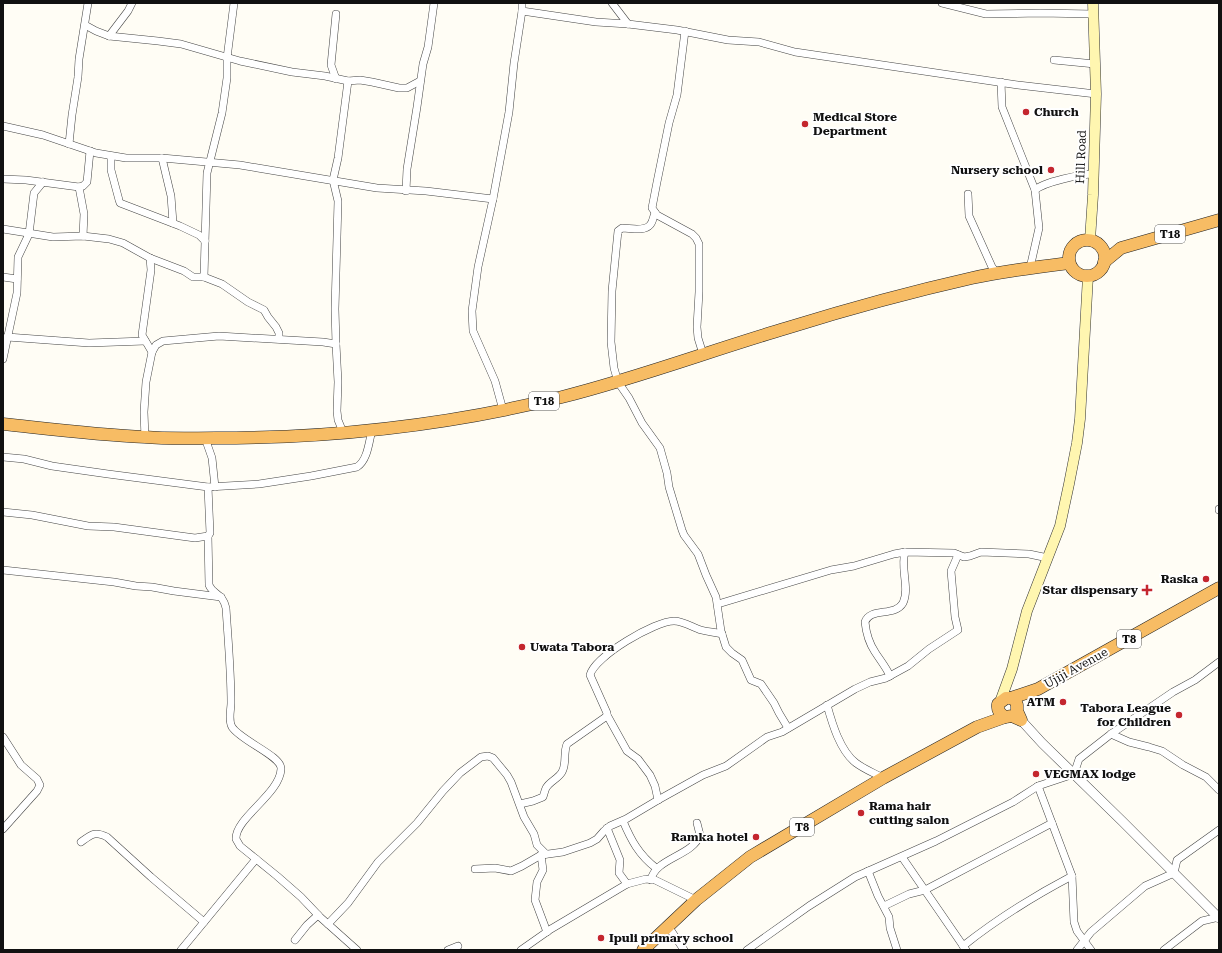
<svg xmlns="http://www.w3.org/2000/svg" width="1222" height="953" viewBox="0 0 1222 953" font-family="'Roboto Serif',serif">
<rect width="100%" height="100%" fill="#fffdf5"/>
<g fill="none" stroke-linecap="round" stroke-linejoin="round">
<defs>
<g id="minor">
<path d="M612,3l16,21"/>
<path d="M942,3l44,11 54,-1 53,1"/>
<path d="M522,11l74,11 32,2 49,6 51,10 31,2 36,10 223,33 78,9"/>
<path d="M85,25l11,6 13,5 49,5 23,3 59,17 52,11 33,4 23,5 12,-1 12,2 27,6h8l13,-7"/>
<path d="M685,31l-8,64 -8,28 -12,59 -5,26 5,7 35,19 4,4 3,6v48l-2,35 1,11 5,16"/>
<path d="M109,36l19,-25 4,-8"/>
<path d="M1054,60l41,4"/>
<path d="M336,79l-5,-14 5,-51"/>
<path d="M1001,82l1,25 33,83"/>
<path d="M3,126l40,9 53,18 30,5h36l78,7 137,23 49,3 67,8"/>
<path d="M69,144l3,-29 6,-38 1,-18 9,-56"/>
<path d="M111,156v14l8,30 1,3 60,23 19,9 6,6"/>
<path d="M162,158l9,38 2,27"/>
<path d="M3,179l23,1 53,7 4,-1 4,-4 3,-31"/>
<path d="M79,187l5,27 -1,22"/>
<path d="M406,191l1,-22 10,-62 6,-43 5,-17 6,-44"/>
<path d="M968,194l1,22 23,51 6,7"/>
<path d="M655,213c-2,4 -2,9 -5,12 -6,7 -20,3 -28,3l-4,3 -6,60 -1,51 3,26 4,14 11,16 13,25 18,25 7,25 2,14 13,43 2,5 14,19 8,21 10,22 5,34 5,16 6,6 10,7 9,20 10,4 13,19 5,10 9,15"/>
<path d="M3,229l50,8 30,-1 26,3 14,4 27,15 34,13 9,6h11l18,7 26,18 16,8 4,7 8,10 3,6v6"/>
<path d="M150,258l1,12 -9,65 10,17"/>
<path d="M1030,268l9,-40 -4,-38c9,-8 46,-16 59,-16"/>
<path d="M3,277l14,2"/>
<path d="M204,277l3,-104 15,-60 5,-35v-20l7,-55"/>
<path d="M7,337l82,6 56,-2"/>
<path d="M3,359l14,-66 1,-36 11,-23 5,-41 9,-11"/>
<path d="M503,410l-8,-29 -22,-50 -1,-20 6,-44 15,-68 16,-87 5,-49 8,-52v-8"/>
<path d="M343,432l-5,-12 -1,-9 1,-29 -2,-38 -1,-35 3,-108 -5,-21 5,-22 10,-77"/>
<path d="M145,438l-1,-26 2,-30 6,-30 4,-7 7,-4 56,-5 104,6 13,2"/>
<path d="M205,438l7,20 3,29"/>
<path d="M3,457l21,2 28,7 56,8 100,13 51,-3 52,-8 46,-9c11,-7 12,-26 15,-37"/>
<path d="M1219,509v1"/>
<path d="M3,512l29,3 56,11 26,1 81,11 13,-2 2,-3 -2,-46"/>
<path d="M208,536l1,49c4,10 14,8 17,23 2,31 5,63 5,95 0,7 -3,17 1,24 9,14 50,29 49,42 -1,25 -46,49 -45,70l4,7 37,30 24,21 19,20 37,33"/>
<path d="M3,570l111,12 22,4 16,1 22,4 47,6"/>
<path d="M718,604l113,-34 23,-4 40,-12 11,-2 49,1 10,4 6,-1 11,-4 48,2 19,4"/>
<path d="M890,676c-4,-9 -10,-16 -15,-24 -6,-9 -9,-20 -10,-30 5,-15 30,-5 38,-19 7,-15 -3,-35 2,-51"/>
<path d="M827,705c5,18 13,46 29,58 8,6 18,10 27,15"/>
<path d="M607,715l20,36 11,8 12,16 5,11 3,14"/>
<path d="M1111,734l18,8 20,5 13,4 21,14 23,12 13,13"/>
<path d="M3,737l18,28 16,14 3,6 -3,6 -34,38"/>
<path d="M1038,786l34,90 2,46 3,9 14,19"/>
<path d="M520,804l13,-3 10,-4c1,-3 2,-7 3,-9 4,-7 12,-9 16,-16 5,-9 1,-19 5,-28l40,-28v-3l-17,-38c5,-19 65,-54 84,-54 9,0 18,6 27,9 7,2 14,2 21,4"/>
<path d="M623,821c8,19 16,34 33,47"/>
<path d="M607,828l13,32 -1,13 8,11"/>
<path d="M81,842c11,-8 14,-11 26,-5l44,40 53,45"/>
<path d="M541,855l2,15 -6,12 -2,18 12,32"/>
<path d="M902,857l64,93"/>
<path d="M475,869l20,-1 16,3 11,-5 19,-11 22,-3 27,-9 7,-4 7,-8 6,-5 16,-7 32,-19 45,-25 23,-9 41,-29 15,-5 73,-43 15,-7 16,-4 22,-12 21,-17 29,-19 -3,-13 -4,-46 7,-16"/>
<path d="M868,871l10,25 11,21 1,11 7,22"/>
<path d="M651,880c4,-22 42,-24 49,-45l-3,-12"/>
<path d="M884,906l25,-12 16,-4 127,-67"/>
<path d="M328,924l20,-21 30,-41 39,-39 26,-32 17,-18 21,-16 7,-1 5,2 14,17 4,7 13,35 10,17 3,11 9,9"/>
<path d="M668,926l16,24"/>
<path d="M295,940l12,-15 11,-10"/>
<path d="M963,946c34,-27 71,-50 109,-70"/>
<path d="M181,950l75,-91"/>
<path d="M448,950l10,-4"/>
<path d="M521,950l30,-21 76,-45 19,-5 9,1 41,20"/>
<path d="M747,950l62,-44 46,-29 81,-36 77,-39 25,-16 36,-12 5,-15 32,-25 62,-42 22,-12 24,-18"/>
<path d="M1077,950l14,-18 54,-46 29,-13 3,-13 42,-30"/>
<path d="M1164,950l38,-29 17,-4"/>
</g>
<path id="tertiary" d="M1021,720l21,23 80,78 97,97"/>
<g id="secondary">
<path d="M1090,240l3,-45 3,-101 -3,-91"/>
<path d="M1000,702l12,-33 15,-58 33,-85 9,-42 8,-41 3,-24 8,-143"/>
</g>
<g id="trunk">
<circle cx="1087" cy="258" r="18"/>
<path d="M1104,262l17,-14 98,-28"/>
<path d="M3,424c47,5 94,11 142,13 23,2 47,1 71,1 116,0 233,-13 346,-41 76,-19 150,-47 225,-69 61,-19 123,-36 185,-50 32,-7 65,-11 97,-15"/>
<path d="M1006,698h5l4,2 2,5v6l4,9 -9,-4 -7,1c-5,-3 -8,-7 -7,-13z"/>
<path d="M1011,698l27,-9 181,-101"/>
<path d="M643,950l53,-50 54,-43 133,-79 94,-51 28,-10"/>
</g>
</defs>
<use href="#minor" stroke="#444" stroke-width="8"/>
<use href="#tertiary" stroke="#444" stroke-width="10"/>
<use href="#secondary" stroke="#333" stroke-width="11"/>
<use href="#trunk" stroke="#222" stroke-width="13"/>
<use href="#minor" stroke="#fff" stroke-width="7"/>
<use href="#tertiary" stroke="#fff" stroke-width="9"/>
<use href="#secondary" stroke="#fff6b0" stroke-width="10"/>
<use href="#trunk" stroke="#f7bc64" stroke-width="12"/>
</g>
<g fill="#c4262e" stroke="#fff" stroke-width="1.5">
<circle cx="1026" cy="112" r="4"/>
<circle cx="805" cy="124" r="4"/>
<circle cx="1051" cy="170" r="4"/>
<circle cx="1206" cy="579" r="4"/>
<path d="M1145 584h4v4h4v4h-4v4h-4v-4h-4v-4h4z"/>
<circle cx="522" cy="647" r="4"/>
<circle cx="1063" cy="702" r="4"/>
<circle cx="1179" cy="715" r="4"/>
<circle cx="1036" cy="774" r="4"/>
<circle cx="861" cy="813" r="4"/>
<circle cx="756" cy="837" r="4"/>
<circle cx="601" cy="938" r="4"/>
</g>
<g text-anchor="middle" stroke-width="4" stroke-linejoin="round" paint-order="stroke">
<g fill="#fff" stroke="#585858" stroke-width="1">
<rect x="1155" y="225" width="30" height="18" rx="3"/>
<rect x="529" y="392" width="30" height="18" rx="3"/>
<rect x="1117" y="630" width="24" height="18" rx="3"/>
<rect x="790" y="818" width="24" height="18" rx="3"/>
</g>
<g font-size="11" font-weight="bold" fill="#111">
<text x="1170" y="238">T18</text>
<text x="544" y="405">T18</text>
<text x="1129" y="643">T8</text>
<text x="802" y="831">T8</text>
</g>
<g font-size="12" font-weight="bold" fill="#111" stroke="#fff" text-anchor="start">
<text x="1034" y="116">Church</text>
<text x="813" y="121">Medical Store<tspan x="813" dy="14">Department</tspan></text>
<text x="1043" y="174" text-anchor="end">Nursery school</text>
<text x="1198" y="583" text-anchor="end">Raska</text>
<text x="1138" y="594" text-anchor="end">Star dispensary</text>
<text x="530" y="651">Uwata Tabora</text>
<text x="1055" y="706" text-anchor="end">ATM</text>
<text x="1171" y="712" text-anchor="end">Tabora League<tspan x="1171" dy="14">for Children</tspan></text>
<text x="1044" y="778">VEGMAX lodge</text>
<text x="869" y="810">Rama hair<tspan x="869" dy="14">cutting salon</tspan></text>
<text x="748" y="841" text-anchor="end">Ramka hotel</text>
<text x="609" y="942">Ipuli primary school</text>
</g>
<g font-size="12" fill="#111" stroke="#fff">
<text transform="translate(1081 157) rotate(-88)" y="4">Hill Road</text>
<text transform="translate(1076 668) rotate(-29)" y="4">Ujiji Avenue</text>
</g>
</g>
<rect width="1222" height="953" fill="none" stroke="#111111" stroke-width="8"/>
</svg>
